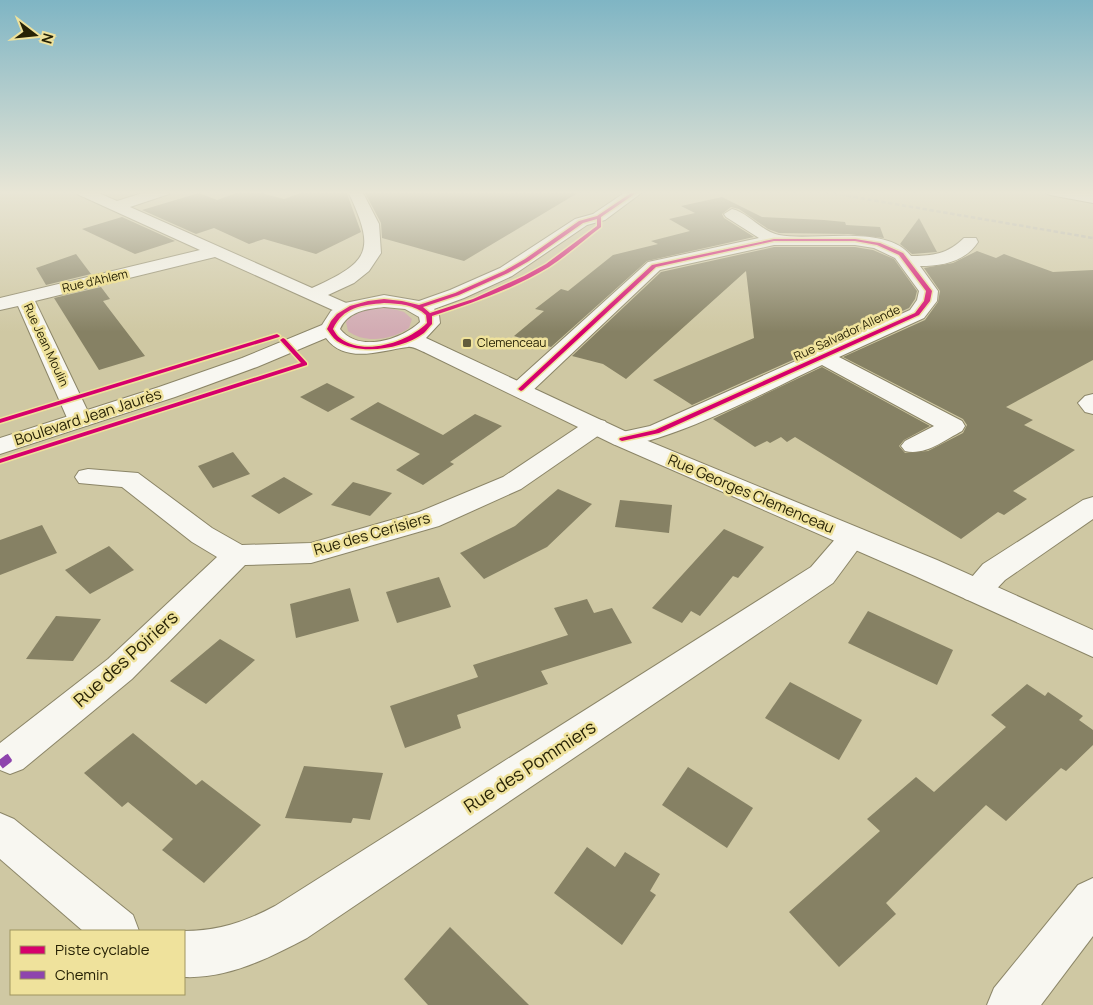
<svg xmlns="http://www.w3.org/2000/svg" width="1093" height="1005" viewBox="0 0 1093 1005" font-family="Manrope,sans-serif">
<rect width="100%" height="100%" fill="#cfc8a3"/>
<path fill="#d2abb3" d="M390,308l14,4 8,7 -3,9c-17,12 -44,16 -61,3l-2,-9c11,-13 28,-14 44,-14z"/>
<g fill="#868164">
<path d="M242,191h12l30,8 22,-8h40l15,41 -45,22 -52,-15 -15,5 -35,-16 -18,6 -54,-24 57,-17 18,7z"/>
<path d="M364,191h217l-117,70 -82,-23 -1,-15z"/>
<path d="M722,197l40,20 62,3 21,2 1,3 34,2 4,11 -36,-4 -69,-1 -11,-4 -29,-20 -8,-2 -9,7 2,4 30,19 -107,24 -96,86 -37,-11 30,-25 -9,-2 26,-20 7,2 45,-36 45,-11 -7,-3 39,-10 -21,-12 26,-6 -14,-7z"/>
<path d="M122,217l53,24 -40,13 -53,-25z"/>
<path d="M919,218l18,34 -25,2 -12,-10z"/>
<path d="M774,247h81l18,3 21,9 23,32 -2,8 -6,9 -217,97 -39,-25 101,-42 -8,-67 -120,108 -23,-15 -31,-8 89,-84z"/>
<path d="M977,251l19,7 8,-4 49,18 40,-2v90l-87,47 27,13 -9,5 51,25 -62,41 14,8 -23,16 -6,-3 -37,27 -166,-102 -8,5 -6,-5 -11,6 -3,-2 -12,6 -42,-28 109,-52 108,59 -26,14 -5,6 6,7 23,-2 35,-18 4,-8 -4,-6 -120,-62 82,-37 13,-18 2,-11 -16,-23 29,-5z"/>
<path d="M76,254l15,20 -45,11 -10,-17z"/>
<path d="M101,287l9,12 -7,2 42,55 -46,14 -45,-72z"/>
<path d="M327,383l28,14 -27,15 -28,-15z"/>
<path d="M378,402l65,33 32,-21 27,12 -52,36 4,2 -31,21 -27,-15 24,-16 -70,-35z"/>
<path d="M233,452l17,22 -37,14 -15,-22z"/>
<path d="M284,477l29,17 -34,20 -28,-18z"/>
<path d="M353,482l39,11 -22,23 -39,-11z"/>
<path d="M558,489l34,15 -45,43 -63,32 -24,-26 55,-27z"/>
<path d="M620,500l52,5 -3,28 -54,-6z"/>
<path d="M42,525l15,28 -57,22v-35z"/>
<path d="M724,529l40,18 -26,31 -5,-2 -33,40 -9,-5 -9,12 -30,-15z"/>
<path d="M109,546l25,24 -44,24 -25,-24z"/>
<path d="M439,577l12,30 -54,16 -11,-31z"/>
<path d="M350,588l9,33 -63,17 -6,-34z"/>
<path d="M587,599l7,14 18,-5 20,35 -91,28 7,13 -91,31 4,13 -56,20 -15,-42 88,-29 -5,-12 95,-30 -14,-27z"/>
<path d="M868,611l85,39 -16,35 -89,-42z"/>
<path d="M56,616l45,3 -28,42 -47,-2z"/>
<path d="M220,639l35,21 -49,44 -36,-23z"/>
<path d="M790,682l72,38 -23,40 -74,-42z"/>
<path d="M1027,684l18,12 3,-4 35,24 -4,4 14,10v15l-27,26 -5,-3 -55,53 -20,-16 -100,98 10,11 -57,53 -50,-55 91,-81 -13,-12 49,-42 18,15 72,-65 -15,-12z"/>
<path d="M133,733l63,52 6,-5 59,45 -57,58 -42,-33 11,-11 -45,-37 -6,5 -38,-34z"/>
<path d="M304,766l79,7 -13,47 -17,-2 -2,5 -66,-5z"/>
<path d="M688,767l65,41 -26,40 -65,-43z"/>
<path d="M587,847l28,20 10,-15 35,22 -10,17 6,4 -34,50 -68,-52z"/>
<path d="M450,927l79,78h-101l-24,-26z"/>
</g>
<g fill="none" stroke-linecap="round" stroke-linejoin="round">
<defs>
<g id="minor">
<path d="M75,191h19l23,10 32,-10h22l-2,3 -39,13 182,81c60,-27 63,-38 36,-97h14l17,33 2,29 -12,18 -15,12 -26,12 25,11 3,4 -3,4 -7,2 -131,-59 -180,44 57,119 -3,5 -9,2 -9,-2 -3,-5 -50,-114 -18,4v-12l200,-48 -123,-56z"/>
<path d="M1043,191l50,2v10l-43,-8z"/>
<path d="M732,209c17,4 30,23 47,26 34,7 107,-12 132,21 22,0 37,-2 53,-18h12l2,4c-13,20 -36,24 -58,24l18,25 -1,10 -13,17 -85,39 123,64 3,5 -3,5c-17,9 -37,25 -57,20l-4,-5 4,-5 29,-15 -112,-61c-41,19 -171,89 -209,79l-3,-5 3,-5 37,-8 260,-116 7,-10 2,-9 -24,-33 -21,-10 -19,-3h-81l-114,25 -131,124 -8,2 -8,-2 -3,-5 3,-5 135,-122 111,-24 -33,-21 -2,-3z"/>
<path d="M1093,394v20l-8,-2 -7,-9 7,-7z"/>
<path d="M596,419l9,2 3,5 -3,5 -84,58 -82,37 -128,37 -66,2 -113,114 -109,90 -13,5 -10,-4v-27l108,-84 109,-102 -25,-15 -70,-55 -43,-4 -4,-6 4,-6 9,-2 50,4 74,55 30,17 69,-2 108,-31 84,-35 84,-56z"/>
<path d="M1093,497v22l-88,61 -18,19 -11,3 -11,-3 -5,-8 23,-27 100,-64z"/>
<path d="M853,527l10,3 4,7 -34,46 -526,355c-38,20 -79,41 -123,39v-46c34,0 61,-9 91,-25l536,-339 32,-37z"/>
<path d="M0,813l14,6 119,96 6,16h-56l-83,-72z"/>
<path d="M1093,878v58l-52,69h-54l7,-17 84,-103z"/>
</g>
<path id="tertiary" d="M627,191h17l-39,29 -18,5 -75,51 -48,22 -30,11 5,6 1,8 -14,15 205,96 306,126 156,70v27l-178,-81 -302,-132 -187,-91c-5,-2 -13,-7 -18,-6 -26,3 -62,18 -82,-9l-69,29 -82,30 -175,57v-16l159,-51 83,-29 80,-33 9,-14 14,-8 39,-8 35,6 31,-11 50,-22 75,-49 18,-5zM384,307l21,2 14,8 1,5c-19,18 -61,31 -80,7 8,-18 27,-20 44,-22z"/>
</defs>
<use href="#minor" stroke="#8b8567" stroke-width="2"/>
<use href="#tertiary" stroke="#8b8567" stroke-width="2"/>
<use href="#minor" fill="#f8f7f1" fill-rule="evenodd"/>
<use href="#tertiary" fill="#f8f7f1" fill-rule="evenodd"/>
<path stroke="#b3b1a7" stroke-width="2.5" stroke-dasharray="4.5 2.5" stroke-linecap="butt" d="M819,191l274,47"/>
<path stroke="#8e44ad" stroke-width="8" stroke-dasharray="16 8" stroke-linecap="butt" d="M7,759l3,-2"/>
<path stroke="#8e44ad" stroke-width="9" stroke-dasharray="19 9" stroke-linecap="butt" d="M0,765l9,-7"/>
<defs>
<g id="cycleway">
<path d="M634,191h5l-38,26v10c-17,13 -34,28 -52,40 -36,22 -77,36 -117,49v8c-3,3 -5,6 -8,9 -21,16 -64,23 -87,8 -4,-3 -7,-8 -10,-12l4,-8 6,-7 13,-8 18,-5 16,-2 18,2 17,4 36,-12 49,-22 21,-12 54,-38 18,-5zM597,219v7l-51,38 -22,12 -51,23 -43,14 -7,-6 36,-12 49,-22 21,-12 54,-38zM384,303c16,1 30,1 42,12l1,8c-19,19 -63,34 -87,15 -3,-2 -5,-6 -7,-9 10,-22 29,-24 51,-26z"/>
<path d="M774,239h81l25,4 23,10 29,38 -2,10 -11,14 -260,118 -37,8 -2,-1 -1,-1 1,-1 35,-8 260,-117 9,-12 2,-10 -27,-36 -22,-10 -22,-4h-81l-118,26 -133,123 -2,1 -3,-2 134,-124z"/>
<path d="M277,334l3,2 -1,1 -279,86v-4z"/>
<path d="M283,338l2,1 22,24v2l-307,98v-4l301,-96 -20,-22 -1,-1z"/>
</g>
</defs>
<use href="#cycleway" stroke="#efe29c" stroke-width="3"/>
<use href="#cycleway" fill="#d6006c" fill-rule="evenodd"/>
</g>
<linearGradient id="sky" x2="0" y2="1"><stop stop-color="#7fb5c4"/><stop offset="0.58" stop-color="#e9e6d6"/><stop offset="1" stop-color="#e9e6d6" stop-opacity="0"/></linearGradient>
<rect width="1093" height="332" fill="url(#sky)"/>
<rect fill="#625c3c" stroke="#efe29c" stroke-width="2" x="462" y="338" width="10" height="10" rx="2.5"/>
<g text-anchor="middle" stroke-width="5" stroke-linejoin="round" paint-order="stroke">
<g font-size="12" fill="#272205" stroke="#efe29c">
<text transform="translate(95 281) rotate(-13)" y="4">Rue d'Ahlem</text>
<text transform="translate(847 333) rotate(-25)" y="4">Rue Salvador Allende</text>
<text transform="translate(46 345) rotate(65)" y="4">Rue Jean Moulin</text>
</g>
<g font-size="12" fill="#272205" stroke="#efe29c" text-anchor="start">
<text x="477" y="347">Clemenceau</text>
</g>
<g font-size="15" fill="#272205" stroke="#efe29c">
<text transform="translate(88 417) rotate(-18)" y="5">Boulevard Jean Jaurès</text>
<text transform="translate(751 494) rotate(23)" y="5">Rue Georges Clemenceau</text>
<text transform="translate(372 534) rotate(-16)" y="5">Rue des Cerisiers</text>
</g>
<g font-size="18" fill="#272205" stroke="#efe29c">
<text transform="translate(126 659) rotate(-42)" y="6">Rue des Poiriers</text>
<text transform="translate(530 767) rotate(-33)" y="6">Rue des Pommiers</text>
</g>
</g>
<rect x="10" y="930" width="175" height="65" fill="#efe29c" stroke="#9f9560"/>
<rect x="20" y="946" width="25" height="8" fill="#d6006c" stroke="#9f9560"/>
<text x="55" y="955" font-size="15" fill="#272205">Piste cyclable</text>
<rect x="20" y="971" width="25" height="8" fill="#8e44ad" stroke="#9f9560"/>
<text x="55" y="980" font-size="15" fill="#272205">Chemin</text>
<g transform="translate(35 35) rotate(106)" stroke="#efe29c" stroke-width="4" paint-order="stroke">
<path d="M0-4L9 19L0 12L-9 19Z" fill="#272205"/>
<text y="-8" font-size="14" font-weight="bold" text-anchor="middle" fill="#272205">N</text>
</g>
</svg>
